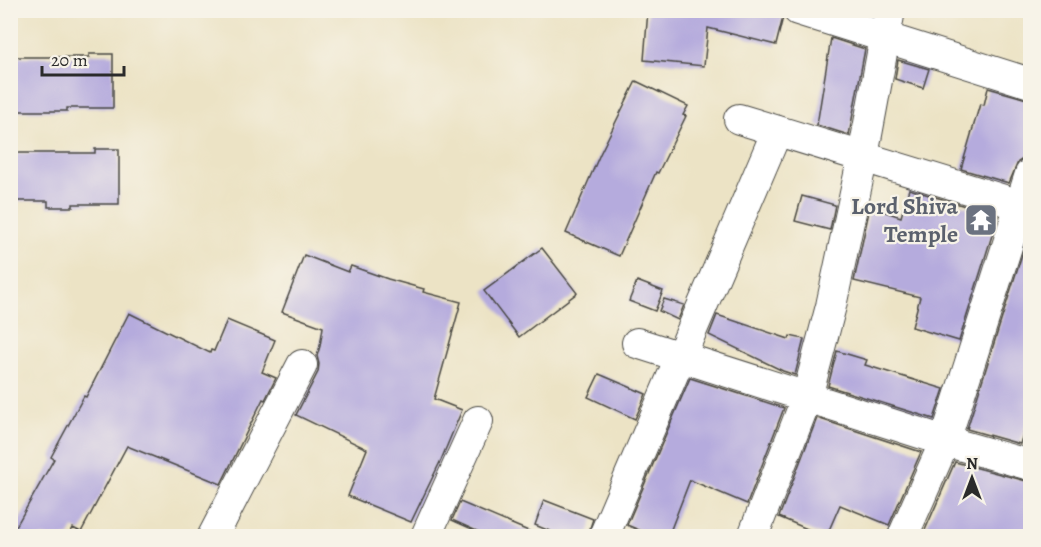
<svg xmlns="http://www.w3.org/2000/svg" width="1041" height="547" viewBox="0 0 1041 547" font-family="Alegreya,serif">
<rect width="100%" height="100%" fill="#f7f3e8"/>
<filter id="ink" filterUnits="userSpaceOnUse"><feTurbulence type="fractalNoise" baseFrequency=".0167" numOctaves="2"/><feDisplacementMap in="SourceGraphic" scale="12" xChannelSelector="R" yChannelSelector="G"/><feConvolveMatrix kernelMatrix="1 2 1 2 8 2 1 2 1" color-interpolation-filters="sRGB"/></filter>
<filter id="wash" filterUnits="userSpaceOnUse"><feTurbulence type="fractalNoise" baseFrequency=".008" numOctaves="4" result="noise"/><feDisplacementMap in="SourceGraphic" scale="24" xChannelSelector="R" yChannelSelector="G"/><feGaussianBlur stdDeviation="1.35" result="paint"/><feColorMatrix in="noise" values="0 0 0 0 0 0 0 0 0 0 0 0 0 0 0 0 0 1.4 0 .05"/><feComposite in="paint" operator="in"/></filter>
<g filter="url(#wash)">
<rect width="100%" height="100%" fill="#ece3c5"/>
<g id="blocks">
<g fill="#b5abdd">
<path d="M648,10h123l10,3 2,4 -7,28 -68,-17 -4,38 -60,-6z"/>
<path d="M831,38l34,11 -16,86 -32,-10z"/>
<path d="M89,54h24v54h-46v3h-57v-54h79z"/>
<path d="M898,60l31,9 -6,19 -28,-9z"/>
<path d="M636,81l52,25 -5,9 3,1 -28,57 -2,-1 -37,84 -53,-23 34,-79z"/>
<path d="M988,88l42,12v57h-4l-8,5 -9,21 -48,-14 19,-65 4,1z"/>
<path d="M95,149h24v55h-46v3h-25v-6h-38v-48h85z"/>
<path d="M909,189l89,27 -39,125 -47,-14 8,-30 -66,-16 16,-74 31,10z"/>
<path d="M802,196l33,9 -5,25 -35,-9z"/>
<path d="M1030,229v183l-10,32 -53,-15z"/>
<path d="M542,248l35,45 -58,44 -35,-46z"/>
<path d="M304,255l44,17 3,-6 37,13 36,10 -1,3 38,10 -27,97 28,11 -21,50 -30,62 -63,-26 19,-47 -71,-34 22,-43 1,-8 -2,-8 3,-10 3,-19 -41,-15z"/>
<path d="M637,281l26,10 -8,20 -26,-10z"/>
<path d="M664,299l20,6 -6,15 -19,-9z"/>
<path d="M129,313l81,40 1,-3 3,1 13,-31 48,20 -13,32 14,6 -11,22 -2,-1 -42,85 -94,-38 -46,86 -8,-4 -5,9h-58l44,-78 -3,-2 33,-61 2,1z"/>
<path d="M717,315l72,24 1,-3 14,3 -9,36 -12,-4 -74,-36z"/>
<path d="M837,351l30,9 -2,5 79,24 -10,30 -106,-33z"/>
<path d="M599,374l47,20 -11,25 -47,-22z"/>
<path d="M690,378l94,30 -37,96 -57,-24 -22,57h-12l-29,-12z"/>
<path d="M817,418l104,34 -32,73 -49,-20 -14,32 -47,-20z"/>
<path d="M955,462l75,20v55h-108z"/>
<path d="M544,500l49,19 -6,18h-23l-29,-12z"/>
<path d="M460,502l73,31 -2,4h-41l-38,-17z"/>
</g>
</g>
</g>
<g filter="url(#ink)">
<use href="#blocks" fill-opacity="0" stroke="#484742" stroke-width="1.5"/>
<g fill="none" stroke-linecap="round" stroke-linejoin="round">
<defs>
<g id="minor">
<path d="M798,10l232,73"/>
<path d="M739,119l291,89"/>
<path d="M637,343l308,98 85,24"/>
<path d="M213,536l89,-171"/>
<path d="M426,536l52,-115"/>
<path d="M604,536l173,-405"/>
<path d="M753,536l54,-139 24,-91 32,-150 27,-146"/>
<path d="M903,536l42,-95 85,-267"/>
</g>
</defs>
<use href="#minor" stroke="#484742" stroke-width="32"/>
<use href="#minor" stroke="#fff" stroke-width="30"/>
</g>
</g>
<defs>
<symbol id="temple-square" viewBox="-11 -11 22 22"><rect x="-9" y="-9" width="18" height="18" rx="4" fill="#6b7280" stroke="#f7f3e8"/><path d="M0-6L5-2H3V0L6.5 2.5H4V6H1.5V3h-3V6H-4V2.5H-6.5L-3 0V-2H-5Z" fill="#fff"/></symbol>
</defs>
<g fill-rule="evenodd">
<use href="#temple-square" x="962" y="201" width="38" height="38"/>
</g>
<g text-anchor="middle" stroke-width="4.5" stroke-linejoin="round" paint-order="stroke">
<g font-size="24" font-weight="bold" fill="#5b616d" stroke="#f7f3e8" text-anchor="end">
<text x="958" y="214">Lord Shiva<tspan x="958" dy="28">Temple</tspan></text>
</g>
</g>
<rect width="1041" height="547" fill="none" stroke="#f7f3e8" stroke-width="36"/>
<g transform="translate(972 478)" stroke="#f7f3e8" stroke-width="4.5" paint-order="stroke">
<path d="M0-4.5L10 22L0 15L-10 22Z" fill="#2b2b2b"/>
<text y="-9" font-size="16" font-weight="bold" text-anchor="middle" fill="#2b2b2b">N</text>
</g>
<path d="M42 66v9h82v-9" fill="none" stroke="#2b2b2b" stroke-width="3"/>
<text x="51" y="66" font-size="18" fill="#2b2b2b" stroke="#f7f3e8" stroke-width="4.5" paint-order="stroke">20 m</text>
</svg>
